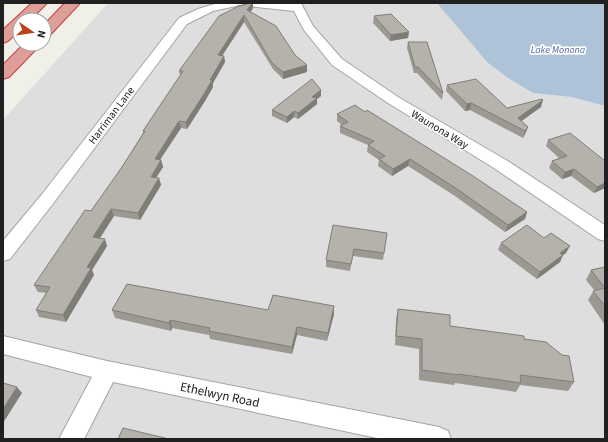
<svg xmlns="http://www.w3.org/2000/svg" width="608" height="442" viewBox="0 0 608 442" font-family="'Source Sans 3',sans-serif">
<rect width="100%" height="100%" fill="#f0efe8"/>
<path fill="#dedede" d="M108,3h329l96,90 38,4 34,9v333h-602v-319z"/>
<path fill="#aec3d8" d="M437,3h168v103l-34,-9 -38,-4 -25,-15 -21,-16z"/>
<g fill="none" stroke-linecap="round" stroke-linejoin="round">
<defs>
<g id="street">
<path d="M218,3h83l12,23 29,33 56,38 108,63 99,65v16l-7,-2 -104,-71 -106,-65 -56,-38 -28,-35 -10,-19 -46,-5 -6,-3 -1,2 -28,6 -26,13 -132,177 -45,58 -7,2v-20l40,-48 136,-175 19,-9z"/>
<path d="M3,336l104,25 332,66 9,4 3,8h-69l-269,-57 -29,57h-25l33,-62 -89,-23z"/>
</g>
<g id="highway">
<path d="M32,3h15l-17,17h-10v10l-12,11 -5,2v-13z"/>
<path d="M65,3h15l-31,33 -5,1v-12z"/>
<path d="M24,44h17l-32,33 -6,2v-14z"/>
</g>
</defs>
<use href="#street" stroke="#a4a4a4" stroke-width="2"/>
<use href="#highway" stroke="#c83b45" stroke-width="2"/>
<use href="#street" fill="#fff" fill-rule="evenodd"/>
<use href="#highway" fill="#de9f99" fill-rule="evenodd"/>
</g>
<g fill="#9c9993">
<path d="M238,5l2,1 13,2 -2,4 56,60 -24,7 -10,-10 -29,-47 -22,34h2l1,6 -12,21v4l-8,14 -18,28 -6,-1 -21,31 1,1 2,7 -7,11h3l2,7 -21,35 -26,-4 -14,22 7,8 -15,24 2,5 -28,47 -27,-5 -3,-7 11,-17 -9,-1 -4,-7 57,-74 31,-44 21,-34v-2l37,-55 -1,-5 59,-64z"/>
<path d="M374,16l34,22 -18,3 -17,-18z"/>
<path d="M408,42l35,51 -1,7 -25,-27h-3l-7,-25z"/>
<path d="M447,85l60,23 34,-1 -20,14 7,6 -3,7 -2,4 -53,-28 -5,1 -19,-20z"/>
<path d="M321,90v6l-4,3v5l-19,15 -4,-2 -7,6 -15,-7v-6z"/>
<path d="M337,114l190,98 -2,7 -20,13 -50,-36 -47,-30 -16,10 -14,-10 1,-6 -12,-8 1,-7 -28,-12v-7l2,-1 -5,-4z"/>
<path d="M548,140l57,48 -11,5 -23,-17 -9,3 -13,-11 3,-7 7,-3 -13,-12z"/>
<path d="M387,233l-4,27 -30,-4 -3,15 -24,-4v-7z"/>
<path d="M501,243l65,10 -3,2 -3,7 -23,17 -39,-29z"/>
<path d="M605,267v58l-17,-25 6,-10 -8,-10 5,-10z"/>
<path d="M398,309l52,17 74,13 50,43 -6,9 -48,-6 -4,7 -61,-9 -1,2 -35,-5v-31l-24,-4 1,-26z"/>
<path d="M112,310h156l66,4 -7,27 -30,-6 -5,19 -82,-15 -1,-4 -37,-7 -1,3 -56,-13z"/>
</g>
<g fill="#7f7d78">
<path d="M252,3h1v5l-5,8 -1,-6z"/>
<path d="M244,15v7l-26,40v-7z"/>
<path d="M409,32l-1,6 -18,3 1,-6z"/>
<path d="M224,56l1,6 -12,21v4l-8,14 -18,28 -1,-7z"/>
<path d="M307,65v7l-24,7v-7z"/>
<path d="M321,90v6l-4,3v5l-19,15v-6l14,-16z"/>
<path d="M543,100l-2,7 -25,18 2,-7z"/>
<path d="M471,103l-1,7 -5,1 2,-7z"/>
<path d="M294,111v6l-7,6v-6z"/>
<path d="M179,121l2,7 -25,38 -1,-7z"/>
<path d="M528,127l-3,7 -2,4 2,-7z"/>
<path d="M410,159l-2,7 -16,10 1,-7z"/>
<path d="M161,160l2,7 -11,17 -1,-7z"/>
<path d="M574,169l-3,7 -9,3 3,-7z"/>
<path d="M159,178l2,7 -21,35 -2,-7z"/>
<path d="M605,183v5l-11,5 3,-6z"/>
<path d="M111,209l3,7 -18,28 -3,-7z"/>
<path d="M527,212l-2,7 -20,13 3,-7z"/>
<path d="M105,239l2,7 -15,24 2,5 -28,47 -3,-7 24,-48z"/>
<path d="M570,246l-4,7 -3,2 -3,7 -23,17 3,-7 20,-19z"/>
<path d="M334,306v8l-7,27 1,-8z"/>
<path d="M170,320l2,8 -1,3 -2,-8z"/>
<path d="M297,327v8l-5,19v-7z"/>
<path d="M17,387l5,6 -19,30v-14z"/>
</g>
<g fill="#b5b2ab" stroke="#7f7d78">
<path d="M250,3h2l-5,7 29,16 19,29 12,10 -24,7 -11,-9 -28,-48 -26,40 6,1 -14,24h2l-8,14 -18,28 -7,-1 -24,38 6,1 -10,17 8,1 -21,35 -27,-4 -18,28 12,2 -18,28 4,1 -28,47 -27,-5 14,-23 -16,-2 51,-75 6,1 31,-44 23,-36h-2l40,-60h-4l40,-55 20,-10 -1,-1 2,1z"/>
<path d="M391,14l18,18 -18,3 -17,-19z"/>
<path d="M408,42h19l16,51 -25,-26h-3z"/>
<path d="M312,79l9,11 -9,7 5,1 -19,15 -4,-2 -7,6 -15,-7z"/>
<path d="M476,79l31,29 35,-9 1,1 -25,18 10,9 -3,4 -54,-28 -4,1 -20,-19z"/>
<path d="M355,105l10,7 2,-2 106,66 54,36 -19,13 -51,-36 -47,-30 -17,10 -14,-10 6,-3 -17,-11 6,-4 -34,-15 8,-4 -11,-8z"/>
<path d="M570,133l35,28v22l-8,4 -23,-18 -9,3 -13,-11 15,-5 -19,-16z"/>
<path d="M333,225l54,8 -3,20 -30,-4 -3,15 -25,-4z"/>
<path d="M527,225l17,13 7,-5 19,13 -10,7 3,2 -23,17 -39,-29z"/>
<path d="M605,267v21l-14,-18z"/>
<path d="M127,284l141,26 5,-15 61,11 -6,27 -31,-6 -5,20 -83,-16 1,-3 -40,-8 -1,3 -57,-13z"/>
<path d="M605,288v18l-12,-15z"/>
<path d="M398,309l52,6v11l74,10v3l22,3 16,13 7,1 5,26 -54,-7 1,8 -63,-9v1l-36,-5v-31l-26,-3z"/>
<path d="M3,383l14,4 -14,22z"/>
<path d="M123,428l46,11h-51z"/>
</g>
<g text-anchor="middle" stroke-width="3.5" stroke-linejoin="round" paint-order="stroke">
<g font-size="10" font-style="italic" fill="#5769a6" stroke="#fff">
<text x="558" y="53">Lake Monona</text>
</g>
<g font-size="11" fill="#202020" stroke="#fff">
<text transform="translate(111 115) rotate(-53)" y="4">Harriman Lane</text>
<text transform="translate(440 129) rotate(31)" y="4">Waunona Way</text>
</g>
<g font-size="13" fill="#202020" stroke="#fff">
<text transform="translate(220 394) rotate(12)" y="5">Ethelwyn Road</text>
</g>
</g>
<rect width="608" height="442" fill="none" stroke="#202020" stroke-width="8"/>
<g transform="translate(32 32) rotate(103)"><circle r="19" fill="#ffffff" stroke="#a6a6a6"/>
<path d="M0-3L7 15L0 10L-7 15Z" fill="#ba4417"/>
<text y="-6" font-size="11" font-weight="bold" text-anchor="middle" fill="#202020">N</text>
</g>
</svg>
